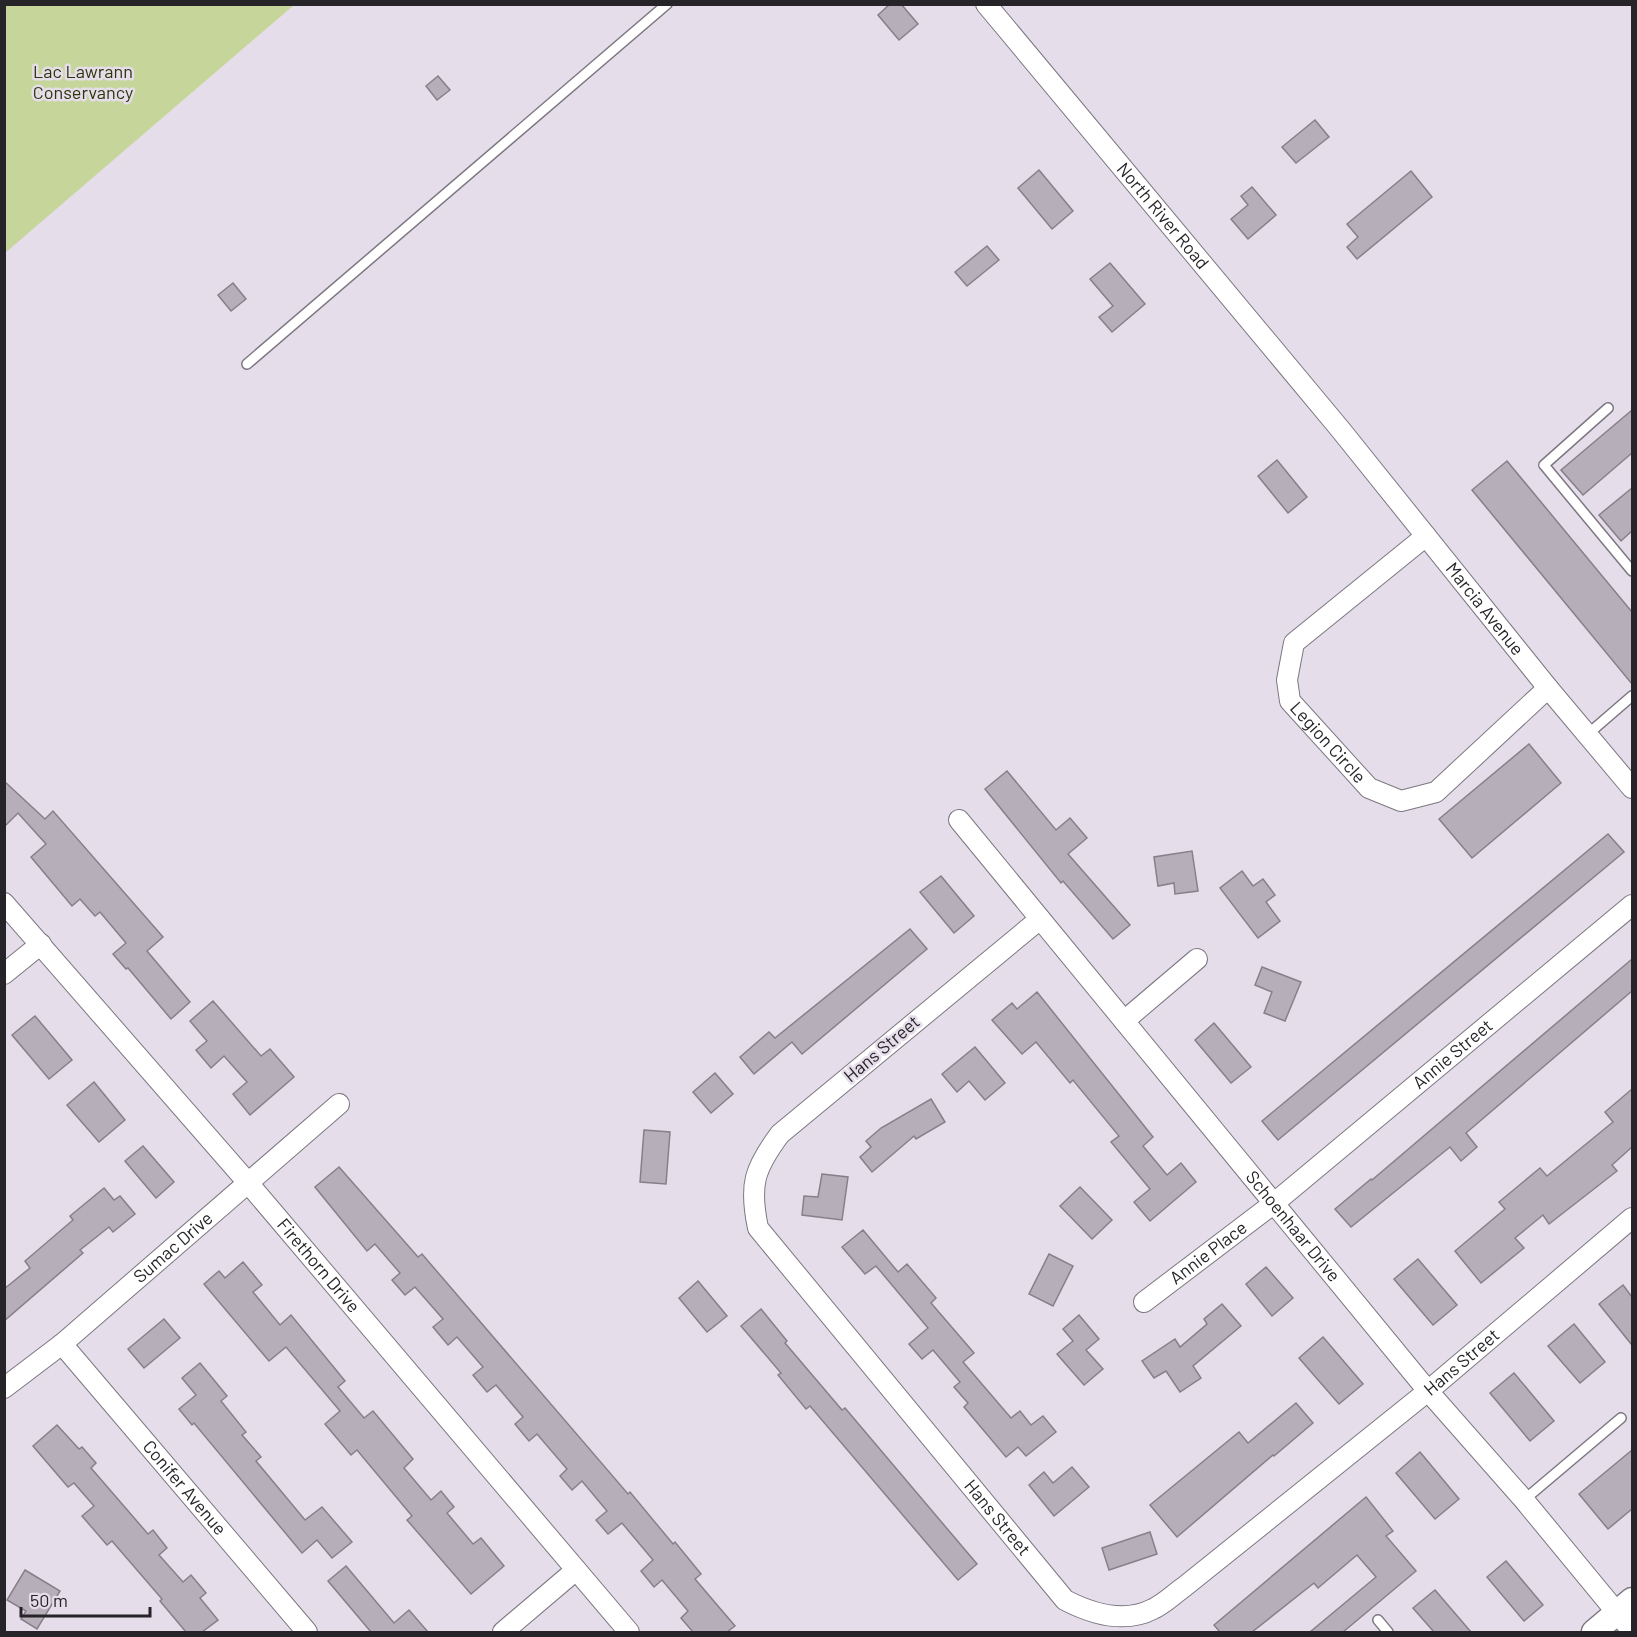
<svg xmlns="http://www.w3.org/2000/svg" width="1637" height="1637" viewBox="0 0 1637 1637" font-family="Barlow,sans-serif">
<rect width="100%" height="100%" fill="#e5dde9"/>
<path fill="#c6d59a" d="M5,4h289v1l-289,248z"/>
<g fill="#b6afba" stroke="#87808a" stroke-width="1.5">
<path d="M890,4h11l17,20 -19,16 -21,-25z"/>
<path d="M438,76l12,14 -13,10 -11,-14z"/>
<path d="M1315,120l14,17 -33,26 -14,-16z"/>
<path d="M1039,170l34,41 -21,18 -34,-41z"/>
<path d="M1411,171l21,26 -75,62 -10,-12 11,-10 -11,-13z"/>
<path d="M1252,187l24,28 -28,24 -17,-20 17,-14 -7,-9z"/>
<path d="M987,246l12,14 -32,26 -12,-14z"/>
<path d="M1110,263l35,41 -33,28 -13,-15 14,-11 -23,-27z"/>
<path d="M233,283l13,16 -15,12 -13,-16z"/>
<path d="M1632,410v43l-49,42 -22,-25z"/>
<path d="M1277,460l30,37 -19,16 -30,-37z"/>
<path d="M1507,461l125,151v72l-160,-194z"/>
<path d="M1632,488v43l-11,10 -22,-26z"/>
<path d="M1529,744l32,39 -89,75 -33,-39z"/>
<path d="M1007,771l49,59 14,-12 17,20 -19,16 62,71 -17,14 -50,-58 -2,2 -76,-94z"/>
<path d="M4,781l41,38 8,-8 110,126 -16,14 43,51 -19,17 -43,-51 -2,1 -13,-15 13,-11 -26,-31 -5,4 -15,-17 -8,7 -41,-49 15,-13 -28,-31 -14,14z"/>
<path d="M1608,834l16,18 -346,288 -16,-19z"/>
<path d="M1192,851l6,40 -23,3 -1,-11 -16,3 -4,-29z"/>
<path d="M1242,871l11,15 10,-7 12,16 -9,7 14,19 -22,17 -38,-50z"/>
<path d="M941,876l33,40 -20,17 -34,-41z"/>
<path d="M910,929l17,20 -125,105 -10,-12 -38,32 -14,-17 29,-25 6,6z"/>
<path d="M1632,959v32l-166,142 11,14 -16,14 -11,-14 -99,80 -16,-18 36,-30 1,1z"/>
<path d="M1262,967l39,15 -16,39 -21,-8 8,-21 -17,-7z"/>
<path d="M1037,992l116,145 -10,9 24,29 14,-12 15,19 -46,39 -16,-19 16,-13 -39,-47 8,-6 -46,-56 -3,3 -34,-41 -14,12 -30,-34 20,-17 5,6z"/>
<path d="M213,1001l48,55 9,-7 24,28 -44,38 -17,-21 14,-12 -23,-26 -13,12 -15,-18 11,-9 -17,-20z"/>
<path d="M35,1016l37,44 -23,19 -37,-44z"/>
<path d="M1214,1023l37,44 -20,16 -36,-43z"/>
<path d="M975,1047l30,36 -20,17 -16,-19 -12,11 -15,-18z"/>
<path d="M715,1073l18,21 -22,19 -18,-21z"/>
<path d="M94,1082l31,38 -26,22 -32,-37z"/>
<path d="M1632,1089v58l-20,18 5,6 -68,53 -6,-9 -28,23 9,10 -43,35 -26,-32 50,-42 -6,-7 41,-34 7,8 66,-54 -8,-10z"/>
<path d="M931,1099l14,23 -29,17 -2,-3 -42,36 -12,-15 11,-10 -5,-6 15,-13z"/>
<path d="M644,1130l26,2 -4,52 -26,-2z"/>
<path d="M143,1146l31,36 -18,16 -31,-37z"/>
<path d="M339,1167l79,90 4,-3 206,240 2,-2 43,52 2,-2 26,32 -6,5 40,47 -8,6h-34l-12,-14 7,-7 -26,-31 -8,7 -13,-16 12,-11 -31,-37 -14,11 -12,-14 11,-9 -25,-30 -10,9 -12,-14 7,-7 -30,-35 -8,7 -14,-17 8,-7 -27,-32 -9,7 -14,-17 10,-8 -26,-30 -9,8 -15,-18 10,-8 -28,-32 -10,8 -13,-15 8,-7 -25,-29 -8,7 -52,-64z"/>
<path d="M822,1174l26,3 -6,43 -40,-5 2,-19 14,1z"/>
<path d="M1080,1187l32,33 -20,19 -32,-33z"/>
<path d="M104,1188l10,12 6,-4 15,18 -22,18 -4,-5 -29,23 3,3 -79,68v-32l26,-21 -5,-7 48,-41 -3,-4z"/>
<path d="M863,1230l35,42 9,-8 29,34 -5,5 43,50 -11,9 48,56 9,-7 11,14 12,-9 13,16 -30,24 -8,-9 -12,10 -42,-50 4,-4 -14,-16 6,-5 -27,-32 -11,9 -13,-15 19,-16 -52,-62 -11,8 -23,-27z"/>
<path d="M1049,1254l24,12 -20,40 -24,-12z"/>
<path d="M1418,1259l39,46 -24,20 -39,-46z"/>
<path d="M243,1262l19,23 -9,7 27,33 11,-10 54,66 -7,6 26,31 9,-7 40,48 -9,9 27,32 10,-9 13,16 -7,6 26,31 8,-6 23,28 -33,28 -64,-74 5,-4 -55,-66 -6,5 -26,-31 15,-13 -54,-64 -17,14 -65,-77 15,-13 6,7z"/>
<path d="M1266,1267l27,31 -21,18 -26,-32z"/>
<path d="M698,1281l29,35 -20,16 -28,-34z"/>
<path d="M1623,1285l9,12v48l-33,-41z"/>
<path d="M1222,1304l19,22 -48,40 8,12 -21,14 -14,-21 -12,7 -12,-17 33,-22 5,8 27,-23 -3,-5z"/>
<path d="M761,1309l26,32 -2,2 57,67 3,-2 132,156 -19,16 -148,-174 -4,3 -28,-34 3,-2 -40,-47z"/>
<path d="M1079,1315l20,24 -13,11 17,19 -19,16 -27,-31 16,-13 -10,-12z"/>
<path d="M164,1319l16,19 -36,30 -16,-19z"/>
<path d="M1574,1324l31,38 -25,21 -32,-37z"/>
<path d="M1323,1337l40,47 -24,20 -40,-46z"/>
<path d="M200,1363l27,33 -6,5 25,31 -4,3 19,22 -5,4 49,59 17,-13 30,35 -20,16 -15,-18 -15,13 -108,-130 -2,2 -13,-16 17,-14 -14,-17z"/>
<path d="M1514,1373l40,48 -24,20 -40,-48z"/>
<path d="M1296,1403l17,20 -39,33 -1,-1 -96,82 -27,-32 89,-73 9,11z"/>
<path d="M57,1425l22,24 3,-2 14,16 -5,5 57,66 5,-4 14,18 -8,7 24,27 8,-7 15,18 -6,5 18,22 -16,12h-16l-26,-31 2,-2 -50,-58 -5,4 -25,-29 12,-10 -20,-23 -6,4 -35,-41z"/>
<path d="M1632,1450v59l-24,20 -29,-35z"/>
<path d="M1420,1452l39,47 -24,20 -39,-46z"/>
<path d="M1072,1467l17,20 -35,29 -25,-31 15,-13 9,11z"/>
<path d="M1366,1497l27,34 -7,5 30,35 -73,61h-33l66,-55 -19,-22 -39,33 -4,-5 -62,49h-32l-6,-7z"/>
<path d="M1150,1532l7,22 -48,16 -7,-22z"/>
<path d="M1506,1561l37,44 -19,16 -37,-44z"/>
<path d="M346,1566l48,57 15,-13 19,22h-57l-43,-51z"/>
<path d="M25,1570l35,21 -23,38 -16,-10 5,-8 -19,-11z"/>
<path d="M1435,1590l36,42h-37l-21,-24z"/>
</g>
<g fill="none" stroke-linecap="round" stroke-linejoin="round">
<defs>
<g id="service">
<path d="M247,364l420,-360"/>
<path d="M1608,408l-64,57 88,106"/>
<path d="M1588,734l44,-38"/>
<path d="M1524,1500l97,-82"/>
<path d="M1378,1620l10,12"/>
</g>
<g id="minor">
<path id="s1" d="M986,4l354,425 208,259 84,100"/>
<path id="s2" d="M1426,536l-132,107 -7,37 3,21 79,87 32,13 35,-9 112,-104"/>
<path id="s3" d="M959,820l469,571 96,109 108,131"/>
<path id="s4" d="M4,903l245,281 380,448"/>
<path id="s5" d="M1040,919l-260,215c-26,35 -31,51 -22,94l307,372c27,14 59,24 88,9 11,-5 21,-15 31,-22l244,-196 204,-173"/>
<path d="M4,974l37,-30"/>
<path d="M1124,1021l73,-62"/>
<path id="s6" d="M1144,1302l129,-98 359,-299"/>
<path id="s7" d="M62,1344l245,288"/>
<path id="s8" d="M4,1388l58,-44 277,-240"/>
<path d="M503,1632l73,-62"/>
</g>
<path id="tertiary" d="M1594,1632l38,-32"/>
</defs>
<use href="#service" stroke="#7d7781" stroke-width="12"/>
<use href="#minor" stroke="#7d7781" stroke-width="22"/>
<use href="#tertiary" stroke="#7d7781" stroke-width="27"/>
<use href="#service" stroke="#fff" stroke-width="9"/>
<use href="#minor" stroke="#fff" stroke-width="20"/>
<use href="#tertiary" stroke="#fff" stroke-width="24"/>
</g>
<g text-anchor="middle" stroke-width="5" stroke-linejoin="round" paint-order="stroke">
<g font-size="18" fill="#2c340a" stroke="#e5dde9">
<text x="83" y="78">Lac Lawrann<tspan x="83" dy="21">Conservancy</tspan></text>
</g>
<g font-size="18" fill="#262428" stroke="#e5dde9">
<text dy="6" stroke="none"><textPath href="#s1" startOffset="276">North River Road</textPath></text>
<text dy="6" stroke="none"><textPath href="#s1" startOffset="784">Marcia Avenue</textPath></text>
<text dy="6" stroke="none"><textPath href="#s2" startOffset="285">Legion Circle</textPath></text>
<text transform="translate(882 1049) rotate(-40)" y="6">Hans Street</text>
<text dy="6" stroke="none"><textPath href="#s6" startOffset="396">Annie Street</textPath></text>
<text dy="6" stroke="none"><textPath href="#s3" startOffset="526">Schoenhaar Drive</textPath></text>
<text dy="6" stroke="none"><textPath href="#s8" startOffset="220">Sumac Drive</textPath></text>
<text dy="6" stroke="none"><textPath href="#s6" startOffset="81">Annie Place</textPath></text>
<text dy="6" stroke="none"><textPath href="#s4" startOffset="480">Firethorn Drive</textPath></text>
<text dy="6" stroke="none"><textPath href="#s5" startOffset="1408">Hans Street</textPath></text>
<text dy="6" stroke="none"><textPath href="#s7" startOffset="189">Conifer Avenue</textPath></text>
<text dy="6" stroke="none"><textPath href="#s5" startOffset="814">Hans Street</textPath></text>
</g>
</g>
<rect width="1637" height="1637" fill="none" stroke="#262428" stroke-width="12"/>
<path d="M21 1607v9h129v-9" fill="none" stroke="#262428" stroke-width="3"/>
<text x="30" y="1607" font-size="18" fill="#262428" stroke="#e5dde9" stroke-width="4.5" paint-order="stroke">50 m</text>
</svg>
